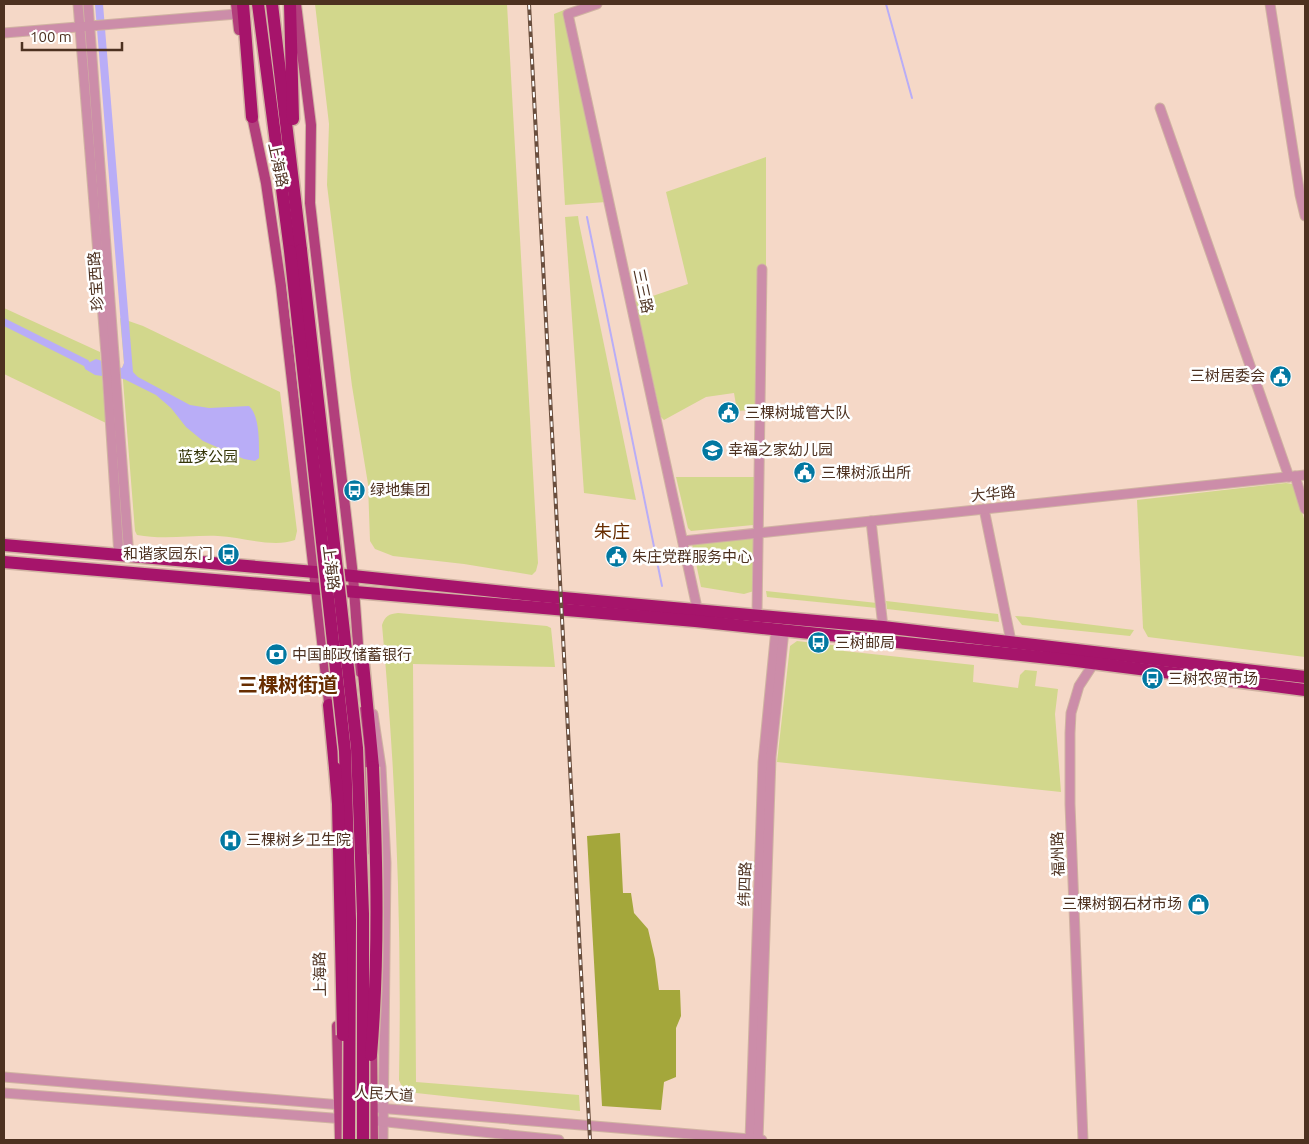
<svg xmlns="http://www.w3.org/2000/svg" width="1309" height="1144" viewBox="0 0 1309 1144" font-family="Ubuntu,'Noto Sans SC',sans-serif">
<rect width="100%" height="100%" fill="#f5d8c7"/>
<g fill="#d2d78c">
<path d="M315,4h192l31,559 -2,8 -4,4 -68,-11 -71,-8 -18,-7 -5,-8 -2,-57 -16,-98 -25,-201 2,-61z"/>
<path d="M564,10l42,192 -41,3 -11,-191z"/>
<path d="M766,157v110l-6,1 -3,138 -5,4 -15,1 -3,-18 -28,4 -42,23 -3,-3 -26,-115 53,-18 -22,-92z"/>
<path d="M578,216l1,7 57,277 -52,-7 -19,-276z"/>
<path d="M4,308l96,44 6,71 -102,-49z"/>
<path d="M120,318l23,8 137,66 17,139 -2,9c-22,8 -53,-3 -77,-4 -27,-1 -54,4 -81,-1l-2,-4 -13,-163 2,-5z"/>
<path d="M676,477h79l-2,48 -62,6 -3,-3z"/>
<path d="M1286,483l6,1 2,2 11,36v135l-157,-20 -5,-9 -6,-128z"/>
<path d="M755,538l-1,53 -10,3 -43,-7 -9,-43z"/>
<path d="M766,591l111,12v5l-110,-11z"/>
<path d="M886,601l112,13 1,8 -112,-13z"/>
<path d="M398,613l149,13 4,2 4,39 -142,-3 3,418 163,13 1,16 -173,-19 -5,-5 -3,-7c3,-153 -3,-304 -17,-455 3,-9 7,-11 16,-12z"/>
<path d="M1015,616l14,1 105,13 -4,6 -108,-11z"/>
<path d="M797,641l44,5 3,5 130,14 -1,17 45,6 2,-13 5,-5 12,1 -2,15 23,3 -3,25 6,78 -284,-30 13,-116z"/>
</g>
<path fill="#a4a73b" d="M620,833l3,60h8l3,20 14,16 7,30 4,31h21l1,26 -5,12v49l-12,5 -3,28 -59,-4 -15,-270z"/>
<path fill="#b9adf7" d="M95,4h8l30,368 5,5 52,28 19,3 40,-2c11,10 10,38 10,52l-4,3 -11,-2 -41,-18 -17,-14 -15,-19 -15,-13 -32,-16 -29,-4 -10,-6 -1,-4 12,-6 26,9 2,-5z"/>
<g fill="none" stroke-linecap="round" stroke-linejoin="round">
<g stroke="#b9adf7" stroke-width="2">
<path d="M886,4l26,94"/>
<path d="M587,217l75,369"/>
</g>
<path stroke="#b9adf7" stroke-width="7" d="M4,322l82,41"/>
<defs>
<g id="minor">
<path d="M78,4l28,350 13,202"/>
<path d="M88,4l41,553"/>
<path d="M597,4l-29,10 128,589"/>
<path d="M1270,4l30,191 5,21"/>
<path d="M4,33l233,-19"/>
<path d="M1160,108l129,369"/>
<path d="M1295,476l10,33"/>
<path d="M984,509l28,137"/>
<path d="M871,521l12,106"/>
<path d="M683,541l622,-66"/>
<path d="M757,615l5,-346"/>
<path d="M373,714l8,53 5,96 -3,277"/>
<path d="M4,1077l758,63"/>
<path d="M4,1093l341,26"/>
<path d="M368,1120l191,20"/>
<path d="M750,1140l13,-378 13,-133"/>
<path d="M758,1140l13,-383 13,-127"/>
<path d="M1083,1140l-13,-336v-71l1,-20 8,-27 15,-23"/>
</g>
<g id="major">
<path d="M236,4l3,26"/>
<path d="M296,4l15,121 -1,78 43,373 7,96"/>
<path d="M251,111l15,72 15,103 49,425"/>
<path d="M362,712l8,137"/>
<path d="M337,1026l3,114"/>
<path d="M372,1049l1,91"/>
</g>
<g id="highway">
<path d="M243,4l9,113"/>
<path d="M258,4l32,247"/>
<path d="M272,4l29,246"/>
<path d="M290,4l3,115"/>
<path d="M4,545l311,27 227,24 341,31 422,50"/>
<path d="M4,562l691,59 373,39 237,30"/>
<path d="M363,663l10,104"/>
<path d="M329,705l6,63"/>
</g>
</defs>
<use href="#minor" stroke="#d0b3a2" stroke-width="11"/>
<use href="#major" stroke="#d0b3a2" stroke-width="12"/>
<use href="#highway" stroke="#d0b3a2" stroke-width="15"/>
<use href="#minor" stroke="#cc8da9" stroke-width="9"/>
<use href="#major" stroke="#b23f7c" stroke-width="10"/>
<use href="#highway" stroke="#a6146b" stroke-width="12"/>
<defs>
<path id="rail" d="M529,4l61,1136"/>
</defs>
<use href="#rail" stroke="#6a4e3d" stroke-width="4"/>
<use href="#rail" stroke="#fff" stroke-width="2" stroke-dasharray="5.5" stroke-linecap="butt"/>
<defs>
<g id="highway-bridge">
<path d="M301,250l56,498 6,166v226"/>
<path d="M290,251l55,500 5,169 -1,220"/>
<path d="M335,768l3,36 5,231"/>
<path d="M371,1055c8,-95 6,-192 2,-288"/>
</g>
</defs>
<use href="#highway-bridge" stroke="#d0b3a2" stroke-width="15" stroke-linecap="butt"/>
<use href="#highway-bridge" stroke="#a6146b" stroke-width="12"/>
</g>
<defs>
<symbol id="civic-disc" viewBox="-11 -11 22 22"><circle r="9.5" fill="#0278a1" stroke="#fff"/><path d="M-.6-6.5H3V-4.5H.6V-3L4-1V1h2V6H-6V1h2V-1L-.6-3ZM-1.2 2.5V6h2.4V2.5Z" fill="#fff"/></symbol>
<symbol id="school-disc" viewBox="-11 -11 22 22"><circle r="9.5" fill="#0278a1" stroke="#fff"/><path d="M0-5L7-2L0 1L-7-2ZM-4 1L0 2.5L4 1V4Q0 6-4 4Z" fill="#fff"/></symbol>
<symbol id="bus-disc" viewBox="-11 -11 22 22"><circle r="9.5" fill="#0278a1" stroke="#fff"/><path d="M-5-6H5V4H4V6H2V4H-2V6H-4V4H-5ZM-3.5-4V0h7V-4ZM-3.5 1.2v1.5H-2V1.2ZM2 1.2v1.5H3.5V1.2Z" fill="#fff"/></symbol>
<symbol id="bank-disc" viewBox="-11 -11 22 22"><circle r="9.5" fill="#0278a1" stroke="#fff"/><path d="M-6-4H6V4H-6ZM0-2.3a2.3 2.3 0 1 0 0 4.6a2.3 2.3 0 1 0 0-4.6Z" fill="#fff"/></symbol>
<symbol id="hospital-disc" viewBox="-11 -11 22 22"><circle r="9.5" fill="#0278a1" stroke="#fff"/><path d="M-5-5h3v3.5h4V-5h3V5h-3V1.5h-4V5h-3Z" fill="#fff"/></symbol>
<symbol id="shop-disc" viewBox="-11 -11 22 22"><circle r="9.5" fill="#0278a1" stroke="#fff"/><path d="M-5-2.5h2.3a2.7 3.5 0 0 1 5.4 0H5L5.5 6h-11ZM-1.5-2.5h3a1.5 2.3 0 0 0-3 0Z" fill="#fff"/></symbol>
</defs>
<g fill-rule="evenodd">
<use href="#civic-disc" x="1268" y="364" width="25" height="25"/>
<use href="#civic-disc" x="716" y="400" width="25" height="25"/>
<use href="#school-disc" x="700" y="438" width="25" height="25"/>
<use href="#civic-disc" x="792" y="460" width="25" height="25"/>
<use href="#bus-disc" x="342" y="478" width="25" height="25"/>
<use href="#bus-disc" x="216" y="542" width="25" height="25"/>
<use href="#civic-disc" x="604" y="544" width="25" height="25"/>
<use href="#bus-disc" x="806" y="630" width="25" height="25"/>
<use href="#bank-disc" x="264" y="642" width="25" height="25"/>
<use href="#bus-disc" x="1140" y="666" width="25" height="25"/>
<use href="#hospital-disc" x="218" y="828" width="25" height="25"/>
<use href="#shop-disc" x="1186" y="892" width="25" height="25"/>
</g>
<g text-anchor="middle" stroke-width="5" stroke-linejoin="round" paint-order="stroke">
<g font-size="15" fill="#4d3120" stroke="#fff">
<text transform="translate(278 165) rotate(78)" y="5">上海路</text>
<text transform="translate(96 281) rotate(-94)" y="5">珍宝西路</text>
<text transform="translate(643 291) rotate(78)" y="5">三三路</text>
<text transform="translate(993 494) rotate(-6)" y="5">大华路</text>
<text transform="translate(331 568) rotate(83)" y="5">上海路</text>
<text transform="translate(1058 854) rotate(-92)" y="5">福州路</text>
<text transform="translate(745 884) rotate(-88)" y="5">纬四路</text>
<text transform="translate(320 974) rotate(-91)" y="5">上海路</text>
<text transform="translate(384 1094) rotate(4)" y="5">人民大道</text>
</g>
<g font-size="15" fill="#4d3120" stroke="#fff" text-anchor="start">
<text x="1265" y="381" text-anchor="end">三树居委会</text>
<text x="745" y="418">三棵树城管大队</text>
<text x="728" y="455">幸福之家幼儿园</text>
<text x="821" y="478">三棵树派出所</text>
<text x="370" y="495">绿地集团</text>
<text x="213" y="559" text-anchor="end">和谐家园东门</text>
<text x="632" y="562">朱庄党群服务中心</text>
<text x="835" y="648">三树邮局</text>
<text x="292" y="660">中国邮政储蓄银行</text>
<text x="1168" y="684">三树农贸市场</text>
<text x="246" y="845">三棵树乡卫生院</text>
<text x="1182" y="909" text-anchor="end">三棵树钢石材市场</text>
</g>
<g font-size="15" fill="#333406" stroke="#fff">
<text x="208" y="462">蓝梦公园</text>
</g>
<g font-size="18" fill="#672d00" stroke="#fff">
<text x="612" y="538">朱庄</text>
</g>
<g font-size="20" font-weight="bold" fill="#672d00" stroke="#fff">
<text x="288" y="692">三棵树街道</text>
</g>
</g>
<rect width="1309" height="1144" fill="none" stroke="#4d3120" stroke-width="10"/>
<path d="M22 42v8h100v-8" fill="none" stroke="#4d3120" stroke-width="2.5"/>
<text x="30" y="42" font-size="15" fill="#4d3120" stroke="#ffffff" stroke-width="4" paint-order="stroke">100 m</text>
</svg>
